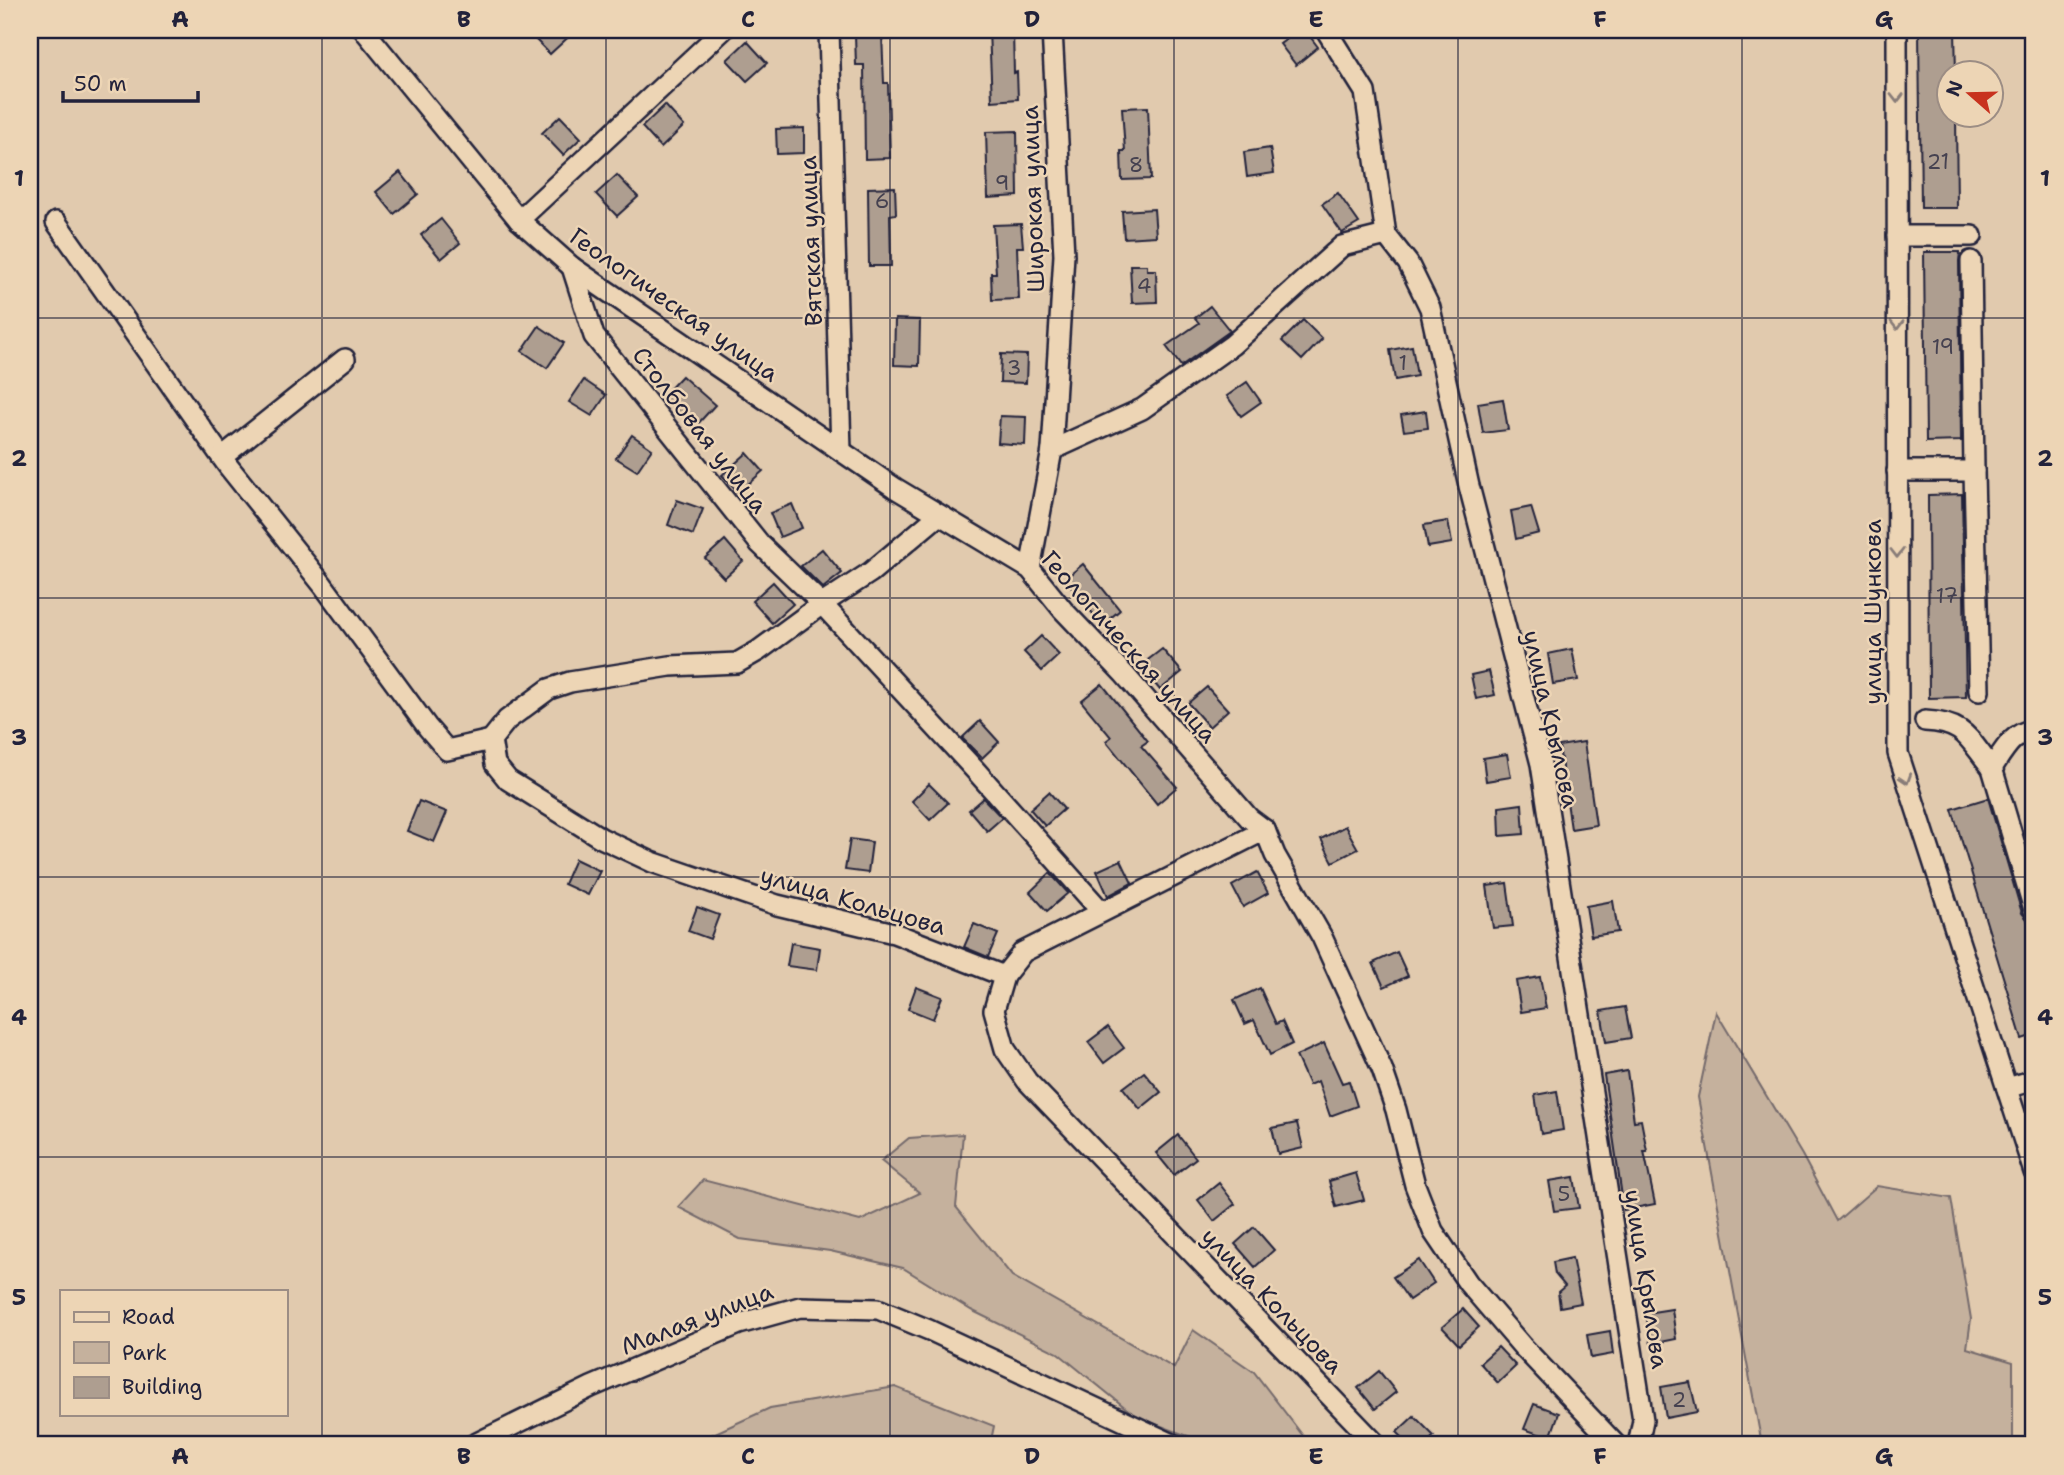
<svg xmlns="http://www.w3.org/2000/svg" width="2064" height="1475" font-family="'Shantell Sans',sans-serif">
	<rect width="100%" height="100%" fill="#e1caae"/>
	<filter id="ink" filterUnits="userSpaceOnUse"><feTurbulence type="fractalNoise" baseFrequency=".0143" numOctaves="2"/><feDisplacementMap in="SourceGraphic" scale="14" xChannelSelector="R" yChannelSelector="G"/><feConvolveMatrix kernelMatrix="1 2 1 2 8 2 1 2 1" color-interpolation-filters="sRGB"/></filter>
	<g filter="url(#ink)">
		<g fill="#c5b19d" stroke="#746a6c" stroke-width="2">
			<path d="M1716,1012l86,143 35,66 40,-35 74,12 20,121 -4,29 46,14v83h-251l-64,-348z"/>
			<path d="M963,1134l-7,73 56,69 162,92 19,-38 61,42 56,73h-98l-75,-28 -79,-64 -87,-43 -68,-42 -73,-17 -90,-12 -62,-32 25,-27 157,41 60,-28 -39,-32 28,-23z"/>
			<path d="M895,1387l99,39 -4,19h-301l81,-37z"/>
		</g>
		<g fill="#ae9e90" stroke="#22223b" stroke-width="2">
			<path d="M526,30h50l-26,24z"/>
			<path d="M989,30l24,2 1,41 3,-1 1,27 -26,2z"/>
			<path d="M1299,30h6l13,17 -22,18 -16,-21z"/>
			<path d="M1919,30h36l1,44h-7v42h7l1,92h-36z"/>
			<path d="M882,34l2,49h4l2,75 -25,1 -1,-94h-8l-1,-30z"/>
			<path d="M747,41l20,22 -20,18 -20,-21z"/>
			<path d="M665,105l19,21 -23,22 -19,-21z"/>
			<path d="M1148,107l3,72 -29,1 -1,-29h4l-3,-43z"/>
			<path d="M560,116l21,22 -18,17 -21,-22z"/>
			<path d="M804,128v25l-27,1 -1,-25z"/>
			<path d="M1017,131l1,65 -30,2 -2,-66z"/>
			<path d="M1270,148l4,25 -27,4 -3,-25z"/>
			<path d="M400,172l18,22 -24,20 -18,-22z"/>
			<path d="M617,175l21,22 -21,19 -21,-22z"/>
			<path d="M895,187l1,27 -6,1 1,51h-22l-1,-78z"/>
			<path d="M1338,193l21,30 -17,10 -20,-29z"/>
			<path d="M1154,209l2,27 -32,2 -2,-27z"/>
			<path d="M441,219l19,24 -19,16 -20,-24z"/>
			<path d="M1021,224l2,23h-6l2,52 -27,1 -1,-27h5l-3,-48z"/>
			<path d="M1924,252h36l-1,9 2,180 -35,1z"/>
			<path d="M1130,265h17v5h9l1,32 -25,1z"/>
			<path d="M1210,306l20,25 -49,35 -15,-20 33,-23 -4,-5z"/>
			<path d="M895,319l25,1 -1,46 -25,-1z"/>
			<path d="M1303,320l19,19 -20,21 -20,-19z"/>
			<path d="M539,326l25,17 -17,25 -25,-17z"/>
			<path d="M1412,346l5,30 -22,4 -5,-30z"/>
			<path d="M1001,354l26,1 -1,28 -26,-1z"/>
			<path d="M682,376l33,29 -20,22 -33,-30z"/>
			<path d="M584,380l22,15 -14,21 -23,-14z"/>
			<path d="M1247,382l14,20 -20,14 -14,-20z"/>
			<path d="M1503,399l5,31 -25,3 -5,-30z"/>
			<path d="M1426,411l2,17 -24,3 -3,-16z"/>
			<path d="M1000,416l26,1 -1,28 -27,-2z"/>
			<path d="M632,435l20,14 -15,22 -21,-13z"/>
			<path d="M747,453l16,18 -25,22 -16,-18z"/>
			<path d="M1962,494l4,203 -37,1 -1,-203z"/>
			<path d="M677,500l26,9 -10,26 -25,-10z"/>
			<path d="M792,504l10,24 -22,9 -10,-24z"/>
			<path d="M1531,507l8,26 -23,6 -5,-28z"/>
			<path d="M1448,521l4,22 -24,4 -4,-22z"/>
			<path d="M725,540l18,21 -19,17 -19,-20z"/>
			<path d="M822,549l20,24 -19,15 -22,-22z"/>
			<path d="M1083,564l37,46 -18,15 -37,-46z"/>
			<path d="M773,582l20,22 -21,19 -20,-22z"/>
			<path d="M1041,636l18,19 -17,16 -18,-19z"/>
			<path d="M1162,649l20,23 -22,18 -20,-24z"/>
			<path d="M1572,649l6,31 -25,4 -5,-30z"/>
			<path d="M1489,671l6,24 -19,4 -5,-24z"/>
			<path d="M1102,684l46,57 -7,5 36,41 -20,17 -51,-63 5,-4 -30,-36z"/>
			<path d="M1207,687l21,23 -19,17 -21,-24z"/>
			<path d="M980,721l19,21 -17,16 -20,-20z"/>
			<path d="M1584,742l12,83 -25,4 -12,-83z"/>
			<path d="M1507,754l4,23 -25,4 -3,-23z"/>
			<path d="M929,784l19,19 -18,17 -18,-19z"/>
			<path d="M1049,792l15,17 -19,17 -15,-17z"/>
			<path d="M983,798l19,20 -15,13 -18,-21z"/>
			<path d="M1988,798l34,115 5,6 7,24v92l-12,4 -70,-230z"/>
			<path d="M419,801l28,11 -13,30 -27,-11z"/>
			<path d="M1522,804l2,30 -24,2 -1,-29z"/>
			<path d="M1345,826l13,23 -25,13 -12,-23z"/>
			<path d="M850,839l22,3 -4,31 -23,-3z"/>
			<path d="M575,859l25,12 -12,24 -24,-11z"/>
			<path d="M1121,860l11,23 -24,13 -11,-25z"/>
			<path d="M1257,872l11,21 -25,14 -11,-21z"/>
			<path d="M1050,873l18,20 -21,18 -17,-19z"/>
			<path d="M1507,883l6,43 -20,2 -6,-42z"/>
			<path d="M1613,901l5,31 -27,4 -5,-30z"/>
			<path d="M697,907l22,8 -9,24 -22,-8z"/>
			<path d="M974,924l24,10 -10,23 -24,-10z"/>
			<path d="M791,943l29,5 -3,22 -30,-4z"/>
			<path d="M1397,952l11,24 -24,11 -11,-24z"/>
			<path d="M1540,977l6,31 -25,4 -5,-31z"/>
			<path d="M916,987l26,10 -9,22 -25,-10z"/>
			<path d="M1260,988l16,36 6,-3 10,23 -22,11 -16,-35 -9,4 -11,-24z"/>
			<path d="M1625,1007l6,31 -25,4 -5,-31z"/>
			<path d="M1108,1027l16,21 -20,15 -16,-21z"/>
			<path d="M1324,1043l18,40 7,-2 8,25 -27,10 -12,-35 -9,4 -13,-29z"/>
			<path d="M1627,1071l7,50 7,-1 6,31h-3l11,53 -31,6 -20,-135z"/>
			<path d="M1144,1072l17,20 -21,17 -17,-21z"/>
			<path d="M1557,1091l6,39 -22,4 -6,-39z"/>
			<path d="M1297,1123l6,25 -25,6 -6,-26z"/>
			<path d="M1178,1135l18,23 -22,17 -18,-22z"/>
			<path d="M1356,1173l8,27 -28,7 -7,-26z"/>
			<path d="M1574,1177l5,31 -25,3 -5,-30z"/>
			<path d="M1219,1183l16,21 -21,17 -16,-21z"/>
			<path d="M1254,1227l20,23 -19,17 -20,-23z"/>
			<path d="M1572,1258l9,45 -21,4 -2,-15 7,-6 -10,-12 -2,-12z"/>
			<path d="M1419,1260l15,23 -25,17 -16,-23z"/>
			<path d="M1463,1309l16,18 -20,18 -17,-18z"/>
			<path d="M1672,1309l4,30 -25,5 -5,-31z"/>
			<path d="M1610,1331l3,23 -22,4 -4,-23z"/>
			<path d="M1498,1347l18,19 -18,17 -18,-20z"/>
			<path d="M1379,1371l17,21 -21,17 -17,-21z"/>
			<path d="M1690,1382l7,30 -31,6 -5,-31z"/>
			<path d="M1534,1404l25,9 -9,25 -26,-9z"/>
			<path d="M1414,1416l20,20 -9,9h-15l-13,-13z"/>
		</g>
		<g fill="none" stroke-linecap="round" stroke-linejoin="round">
			<defs>
				<g id="minor">
					<path d="M364,30l155,190 53,47 323,221 135,81 33,41 61,64 125,144 16,12 10,25 47,82 60,132 14,41 19,75 18,46 35,52 55,64 93,98"/>
					<path d="M829,30l12,421"/>
					<path d="M1326,30l39,62 21,143 22,28 22,45 39,178 72,278 102,656 -5,25"/>
					<path d="M1897,30l1,723 136,419"/>
					<path d="M519,220l204,-190"/>
					<path d="M56,222l172,244 95,119 105,143 19,22 44,-10"/>
					<path d="M1897,236h75"/>
					<path d="M572,267l22,69 166,208 62,60 154,167 125,140"/>
					<path d="M1052,450l12,-195 -12,-225"/>
					<path d="M222,457l123,-98"/>
					<path d="M1897,471h77l-3,-210"/>
					<path d="M1974,471l5,220"/>
					<path d="M939,515l-68,57 -49,32 -64,47 -21,12 -67,3 -100,16 -21,7 -42,31 -16,20 4,24 13,16 93,58 51,24 125,43 117,28 110,43 -10,34 11,39 22,32 350,364"/>
					<path d="M1030,569l22,-119 90,-41 90,-64 110,-99 44,-11"/>
					<path d="M1925,721c41,2 43,18 67,47 12,-18 20,-35 42,-39"/>
					<path d="M1992,768l42,141"/>
					<path d="M1004,976l19,-24 242,-122"/>
					<path d="M2007,1088l27,-8"/>
					<path d="M473,1445l118,-58 148,-63 61,-17 78,2 51,21 246,115"/>
				</g>
			</defs>
			<use href="#minor" stroke="#22223b" stroke-width="24"/>
			<use href="#minor" stroke="#edd5b5" stroke-width="19"/>
		</g>
		<defs><path id="oneway-chevron" d="M-2-3.5L2.5 0L-2 3.5" fill="none" stroke-width="1.6" stroke-linecap="round" stroke-linejoin="round" transform="scale(1.75)"/></defs>
		<g stroke="#887c78">
			<use href="#oneway-chevron" transform="translate(1897 98) rotate(90)"/>
			<use href="#oneway-chevron" transform="translate(1897 325) rotate(90)"/>
			<use href="#oneway-chevron" transform="translate(1897 553) rotate(90)"/>
			<use href="#oneway-chevron" transform="translate(1906 779) rotate(72)"/>
		</g>
	</g>
	<path fill="none" stroke="#22223b" stroke-width="2" stroke-opacity="0.55" d="M322,30v1415M606,30v1415M890,30v1415M1174,30v1415M1458,30v1415M1742,30v1415M30,318h2004M30,598h2004M30,877h2004M30,1157h2004"/>
	<g text-anchor="middle" dominant-baseline="central" stroke-width="5" stroke-linejoin="round" paint-order="stroke">
		<g font-size="21" fill="#454150">
			<text x="1938" y="162">21</text>
			<text x="1136" y="165">8</text>
			<text x="1002" y="183">9</text>
			<text x="882" y="201">6</text>
			<text x="1144" y="286">4</text>
			<text x="1943" y="347">19</text>
			<text x="1403" y="363">1</text>
			<text x="1014" y="368">3</text>
			<text x="1947" y="596">17</text>
			<text x="1564" y="1194">5</text>
			<text x="1679" y="1400">2</text>
		</g>
		<g font-size="24" fill="#22223b" stroke="#edd5b5">
			<text transform="translate(1033 199) rotate(-92)">Широкая улица</text>
			<text transform="translate(811 241) rotate(-92)">Вятская улица</text>
			<text transform="translate(674 305) rotate(35)">Геологическая улица</text>
			<text transform="translate(700 430) rotate(52)">Столбовая улица</text>
			<text transform="translate(1873 612) rotate(-90)">улица Шункова</text>
			<text transform="translate(1129 647) rotate(48)">Геологическая улица</text>
			<text transform="translate(1551 719) rotate(77)">улица Крылова</text>
			<text transform="translate(853 901) rotate(16)">улица Кольцова</text>
			<text transform="translate(1646 1279) rotate(81)">улица Крылова</text>
			<text transform="translate(1272 1301) rotate(46)">улица Кольцова</text>
			<text transform="translate(697 1319) rotate(-21)">Малая улица</text>
		</g>
	</g>
	<rect width="2064" height="1475" fill="none" stroke="#edd5b5" stroke-width="77"/>
	<rect x="60" y="1290" width="228" height="126" fill="#edd5b5" stroke="#9c8d84" stroke-width="2"/>
	<rect x="74" y="1312" width="35" height="10" fill="#edd5b5" stroke="#9c8d84" stroke-width="2"/>
	<text x="122" y="1324" font-size="21" fill="#22223b">Road</text>
	<rect x="74" y="1342" width="35" height="21" fill="#c5b19d" stroke="#9c8d84" stroke-width="2"/>
	<text x="122" y="1360" font-size="21" fill="#22223b">Park</text>
	<rect x="74" y="1377" width="35" height="21" fill="#ae9e90" stroke="#9c8d84" stroke-width="2"/>
	<text x="122" y="1394" font-size="21" fill="#22223b">Building</text>
	<g transform="translate(1970 94) rotate(290)"><circle r="33" fill="#edd5b5" stroke="#9c8d84" stroke-width="2"/>
	<path d="M0-5L12 26L0 18L-12 26Z" fill="#c8321e"/>
	<text y="-10" font-size="19" font-weight="bold" text-anchor="middle" fill="#22223b">N</text>
	</g>
	<path d="M63 91v10h135v-10" fill="none" stroke="#22223b" stroke-width="3.5"/>
	<text x="74" y="91" font-size="21" fill="#22223b" stroke="#edd5b5" stroke-width="5" paint-order="stroke">50 m</text>
	<rect x="38" y="38" width="1987" height="1398" fill="none" stroke="#22223b" stroke-width="2.5"/>
	<g font-size="23" text-anchor="middle" font-weight="bold" fill="#22223b">
		<text x="180" y="27">A</text>
		<text x="464" y="27">B</text>
		<text x="748" y="27">C</text>
		<text x="1032" y="27">D</text>
		<text x="1316" y="27">E</text>
		<text x="1600" y="27">F</text>
		<text x="1884" y="27">G</text>
		<text x="19" y="186">1</text>
		<text x="2045" y="186">1</text>
		<text x="19" y="466">2</text>
		<text x="2045" y="466">2</text>
		<text x="19" y="745">3</text>
		<text x="2045" y="745">3</text>
		<text x="19" y="1025">4</text>
		<text x="2045" y="1025">4</text>
		<text x="19" y="1305">5</text>
		<text x="2045" y="1305">5</text>
		<text x="180" y="1464">A</text>
		<text x="464" y="1464">B</text>
		<text x="748" y="1464">C</text>
		<text x="1032" y="1464">D</text>
		<text x="1316" y="1464">E</text>
		<text x="1600" y="1464">F</text>
		<text x="1884" y="1464">G</text>
	</g>
</svg>
